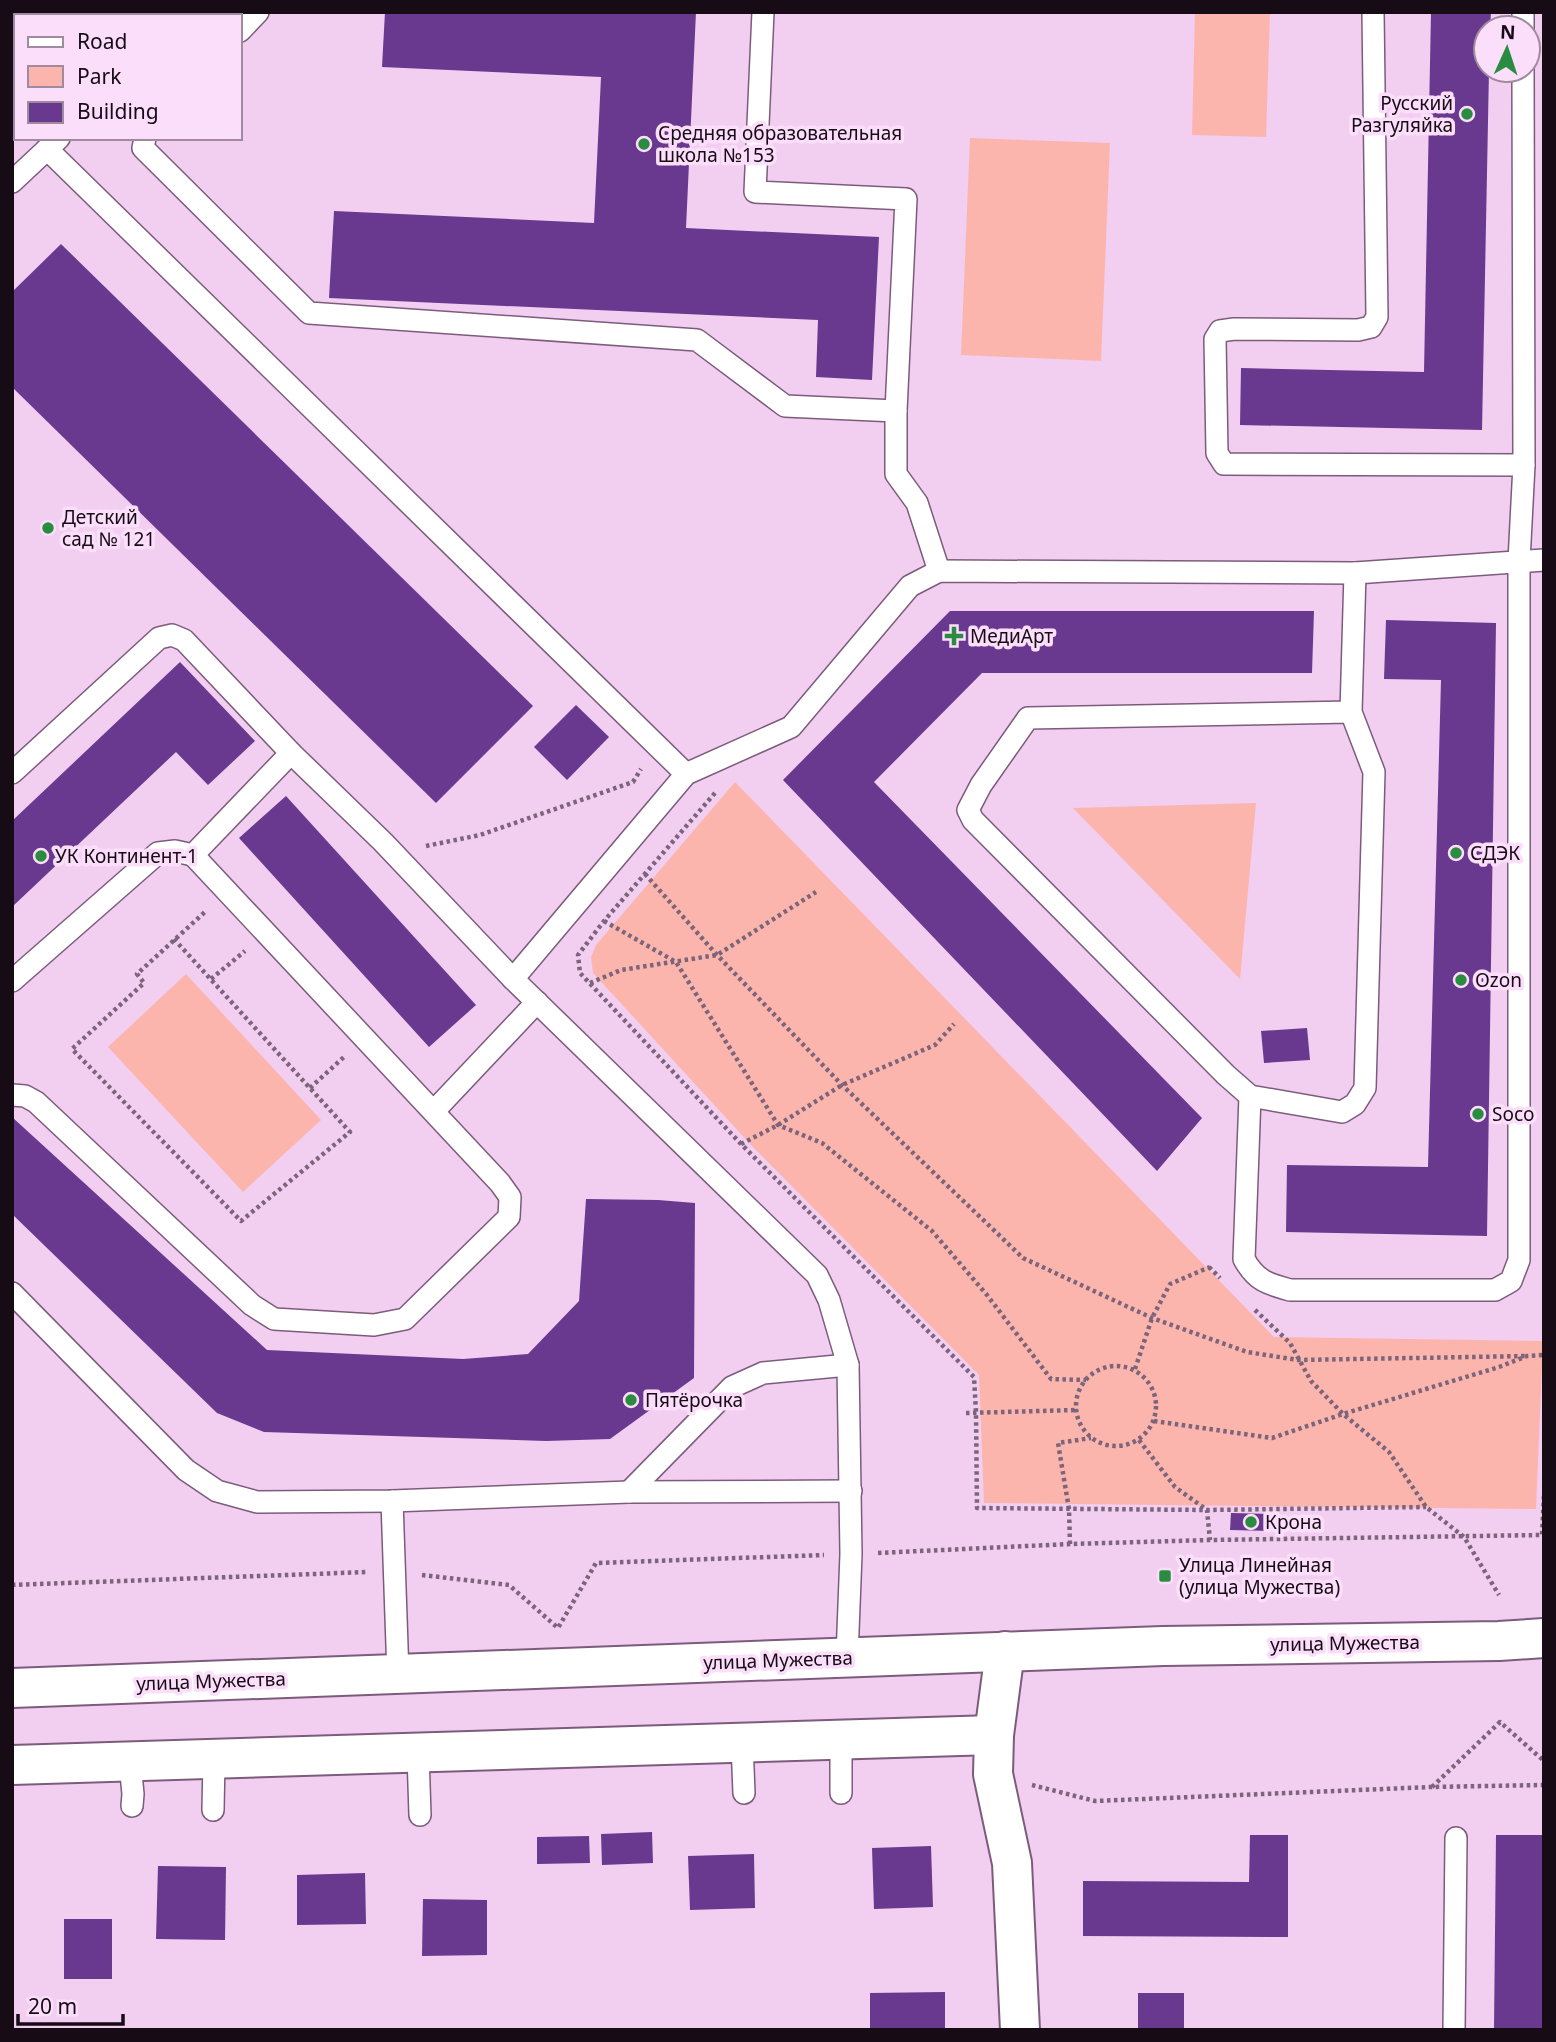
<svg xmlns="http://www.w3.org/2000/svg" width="1556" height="2042" font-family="'Noto Sans',sans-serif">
	<rect width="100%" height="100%" fill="#f2cef1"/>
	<g fill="#fcb5ac">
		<path d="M1195,12h75l-4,125 -74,-2z"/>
		<path d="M970,138l140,5 -9,218 -140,-6z"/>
		<path d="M735,782l539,555 269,4 -7,168 -552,-6 -5,-128 -227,-229 -159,-173 -2,-16 5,-12z"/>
		<path d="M1256,803l-16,176 -167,-171z"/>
		<path d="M186,974l135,146 -78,72 -135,-145z"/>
	</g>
	<g fill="#69388f">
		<path d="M59,12h75l-3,4h-68z"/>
		<path d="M385,12h311l-10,216 193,9 -7,143 -56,-3 2,-57 -489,-22 5,-87 260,12 7,-146 -219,-10z"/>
		<path d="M1431,12h60l-1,16h-4v42h3l-7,360 -242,-5 1,-57 183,4z"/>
		<path d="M61,244l472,462 -97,97 -424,-416v-95z"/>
		<path d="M950,611h364l-2,62h-330l-108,109 328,336 -45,53 -374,-391z"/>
		<path d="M1386,620l110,3 -9,613 -201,-4 1,-67 141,2 13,-487 -57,-1z"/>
		<path d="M180,662l75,79 -47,44 -32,-33 -164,155v-86z"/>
		<path d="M576,705l33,32 -42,43 -33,-33z"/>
		<path d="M286,796l190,209 -47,42 -190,-209z"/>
		<path d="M1307,1028l3,32 -46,3 -3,-32z"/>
		<path d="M12,1117l255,233 196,9 65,-5 51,-53 7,-102 72,1 37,3 -1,175 -84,61 -64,2 -282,-9 -47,-19 -205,-199z"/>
		<path d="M1231,1513l42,1 -1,17 -42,-1z"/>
		<path d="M652,1832l1,31 -51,2 -1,-31z"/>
		<path d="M1250,1835h38v102l-205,-1v-55l166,1z"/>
		<path d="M1496,1835h48v195h-50z"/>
		<path d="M589,1836l1,27 -53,1v-27z"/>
		<path d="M931,1846l2,61 -59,2 -2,-61z"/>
		<path d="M754,1854l1,54 -65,2 -2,-54z"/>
		<path d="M158,1866l68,1 -1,73 -69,-1z"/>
		<path d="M365,1873l1,51 -69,1v-50z"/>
		<path d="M423,1899l64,1v55l-65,1z"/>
		<rect x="64" y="1919" width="48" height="60"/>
		<path d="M945,1992v38h-75v-37z"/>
		<rect x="1138" y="1993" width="46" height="37"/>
	</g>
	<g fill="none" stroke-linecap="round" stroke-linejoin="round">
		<defs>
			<g id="lane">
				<path d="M1373,12l4,305 -6,10 -13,3 -124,-1 -14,2 -5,8 2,114 7,11 300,1"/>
				<path d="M1523,12v16"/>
				<path d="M12,15l4,4"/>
				<path d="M179,16l3,-4"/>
				<path d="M240,31l18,-19"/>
				<path d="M145,138l-2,10 166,165 388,27 88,66 111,5 10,-212 -151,-7 8,-180"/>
				<path d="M47,149l639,625"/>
				<path d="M12,182l47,-44"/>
				<path d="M896,411v63l21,29 22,68"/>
				<path d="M1351,712l-323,6 -47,67 -13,25 5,10 253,255 24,21 92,16 13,-8 10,-16 9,-316 -23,-60 4,-139 189,-13"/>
				<path d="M12,773l147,-135 13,-3 12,5 107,113 92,89 130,137 304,296 12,25 19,65 3,189 -4,103"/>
				<path d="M513,979l173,-205 105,-47 119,-141 29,-15 416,2"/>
				<path d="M12,981l146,-128 17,-2 18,4 98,-102"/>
				<path d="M12,1095l13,1 11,6 216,203 22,14 100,6 31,-6 104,-102 1,-20 -10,-14 -307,-328"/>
				<path d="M1250,1096l-6,163c12,22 24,25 46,31h205l16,-9 8,-21v-699l5,-96 -1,-395"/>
				<path d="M434,1111l103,-109"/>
				<path d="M12,1293l174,177 31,21 40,11 135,-1 237,-9 222,-1"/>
				<path d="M629,1492l103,-105 31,-14 85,-8"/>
				<path d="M392,1501l6,174"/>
				<path d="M841,1740v53"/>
				<path d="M742,1743l2,50"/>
				<path d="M418,1754l2,61"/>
				<path d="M130,1763l3,31 -1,12"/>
				<path d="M213,1810l1,-50"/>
				<path d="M1454,2030l2,-192"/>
			</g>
			<g id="street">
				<path d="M1005,1651l-11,84 -1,39 19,89 8,167"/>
				<path d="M12,1765l982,-30"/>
			</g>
			<path id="secondary" d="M12,1688l1151,-42 336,-5 45,-3"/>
		</defs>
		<use href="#lane" stroke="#7c5c7b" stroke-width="24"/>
		<use href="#street" stroke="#7c5c7b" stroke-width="42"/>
		<use href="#secondary" stroke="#7c5c7b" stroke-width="42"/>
		<g stroke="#7c657b" stroke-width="4.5" stroke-dasharray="3.5 3.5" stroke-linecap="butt">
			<path d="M715,793l-111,128 -26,34 2,18 161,171 233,233 2,35 1,96 230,2 219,-3"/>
			<path d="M426,846l54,-11 153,-53 8,-13"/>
			<path d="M645,874l72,81 125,130 181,173 129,60 95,34 51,8 229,-4"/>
			<path d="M604,921l72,41 102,163 44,18 110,88 55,64 64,84 35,1"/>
			<path d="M174,939l176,193 -109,89 -169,-172 72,-66 -7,-9 69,-63"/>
			<path d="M211,979l34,-28"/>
			<path d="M590,983l31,-13 96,-15 99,-63"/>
			<path d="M310,1088l35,-32"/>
			<path d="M741,1144l37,-19 64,-40 93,-40 19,-21"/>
			<path d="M1209,1267l11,11"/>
			<path d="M1255,1310l35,33 21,38 32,33 46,38 37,55 38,30 35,58"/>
			<circle cx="1116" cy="1406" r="40"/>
			<path d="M1135,1369l17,-51 18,-34 40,-17"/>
			<path d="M966,1413l110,-3"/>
			<path d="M1154,1421l118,17 71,-24 156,-47 28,-11 17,-1"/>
			<path d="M1139,1440l36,47 32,23 3,30"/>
			<path d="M1070,1544l-1,-35 -11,-66 33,-5"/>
			<path d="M878,1553l192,-9 140,-4 332,-5 2,-40"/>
			<path d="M422,1575l87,10 49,43 38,-65 228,-8"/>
			<path d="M12,1585l356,-13"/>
			<path d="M1032,1785l63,16 336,-14 113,-2"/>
			<path d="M1432,1787l68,-65 44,39"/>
		</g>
		<use href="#lane" stroke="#fff" stroke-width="21"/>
		<use href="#street" stroke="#fff" stroke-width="38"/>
		<use href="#secondary" stroke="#fff" stroke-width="38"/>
	</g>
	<g fill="#2a8c40" stroke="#fbdefa" stroke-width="2.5">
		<circle cx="1467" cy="114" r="7"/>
		<circle cx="644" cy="144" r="7"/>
		<circle cx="48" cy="528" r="7"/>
		<path d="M950.5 625.5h7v7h7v7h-7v7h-7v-7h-7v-7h7z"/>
		<circle cx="1456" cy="853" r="7"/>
		<circle cx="41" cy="856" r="7"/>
		<circle cx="1461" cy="980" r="7"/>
		<circle cx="1478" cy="1114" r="7"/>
		<circle cx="631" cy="1400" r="7"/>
		<circle cx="1251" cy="1522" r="7"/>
		<rect x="1158" y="1569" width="14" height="14" rx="3.5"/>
	</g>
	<g text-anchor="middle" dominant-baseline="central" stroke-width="7" stroke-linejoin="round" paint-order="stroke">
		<g font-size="19" fill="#170b16" stroke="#fbdefa" text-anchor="start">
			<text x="1453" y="103" text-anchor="end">Русский<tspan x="1453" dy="22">Разгуляйка</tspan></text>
			<text x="658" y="133">Средняя образовательная<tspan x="658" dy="22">школа №153</tspan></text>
			<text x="62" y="517">Детский<tspan x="62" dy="22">сад № 121</tspan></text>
			<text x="970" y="636">МедиАрт</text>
			<text x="1470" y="853">СДЭК</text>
			<text x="55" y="856">УК Континент-1</text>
			<text x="1475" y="980">Ozon</text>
			<text x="1492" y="1114">Soco</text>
			<text x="645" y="1400">Пятёрочка</text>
			<text x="1265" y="1522">Крона</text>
			<text x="1179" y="1565">Улица Линейная<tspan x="1179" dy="22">(улица Мужества)</tspan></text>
		</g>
		<g font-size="19" fill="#170b16" stroke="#fbdefa">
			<text transform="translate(1345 1643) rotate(-1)">улица Мужества</text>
			<text transform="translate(778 1660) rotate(-2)">улица Мужества</text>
			<text transform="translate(211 1681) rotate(-2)">улица Мужества</text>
		</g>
	</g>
	<rect width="1556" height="2042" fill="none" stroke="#170b16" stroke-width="28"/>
	<rect x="14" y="14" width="228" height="126" fill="#fbdefa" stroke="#a08a9f" stroke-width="2"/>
	<rect x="28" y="37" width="35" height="10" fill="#ffffff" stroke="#a08a9f" stroke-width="2"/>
	<text x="77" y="49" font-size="21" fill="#170b16">Road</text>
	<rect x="28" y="66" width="35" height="21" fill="#fcb5ac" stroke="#a08a9f" stroke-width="2"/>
	<text x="77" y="84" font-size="21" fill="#170b16">Park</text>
	<rect x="28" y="102" width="35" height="21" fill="#69388f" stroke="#a08a9f" stroke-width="2"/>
	<text x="77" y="119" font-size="21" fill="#170b16">Building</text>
	<g transform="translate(1507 49) rotate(3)"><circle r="33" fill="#fbdefa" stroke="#a08a9f" stroke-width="2"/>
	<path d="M0-5L12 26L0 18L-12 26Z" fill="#2a8c40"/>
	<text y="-10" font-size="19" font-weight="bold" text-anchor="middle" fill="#170b16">N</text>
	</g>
	<path d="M18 2014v10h105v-10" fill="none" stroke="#170b16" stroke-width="3.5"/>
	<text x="28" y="2014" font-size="21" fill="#170b16" stroke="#fbdefa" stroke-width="5" paint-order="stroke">20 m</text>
</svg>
